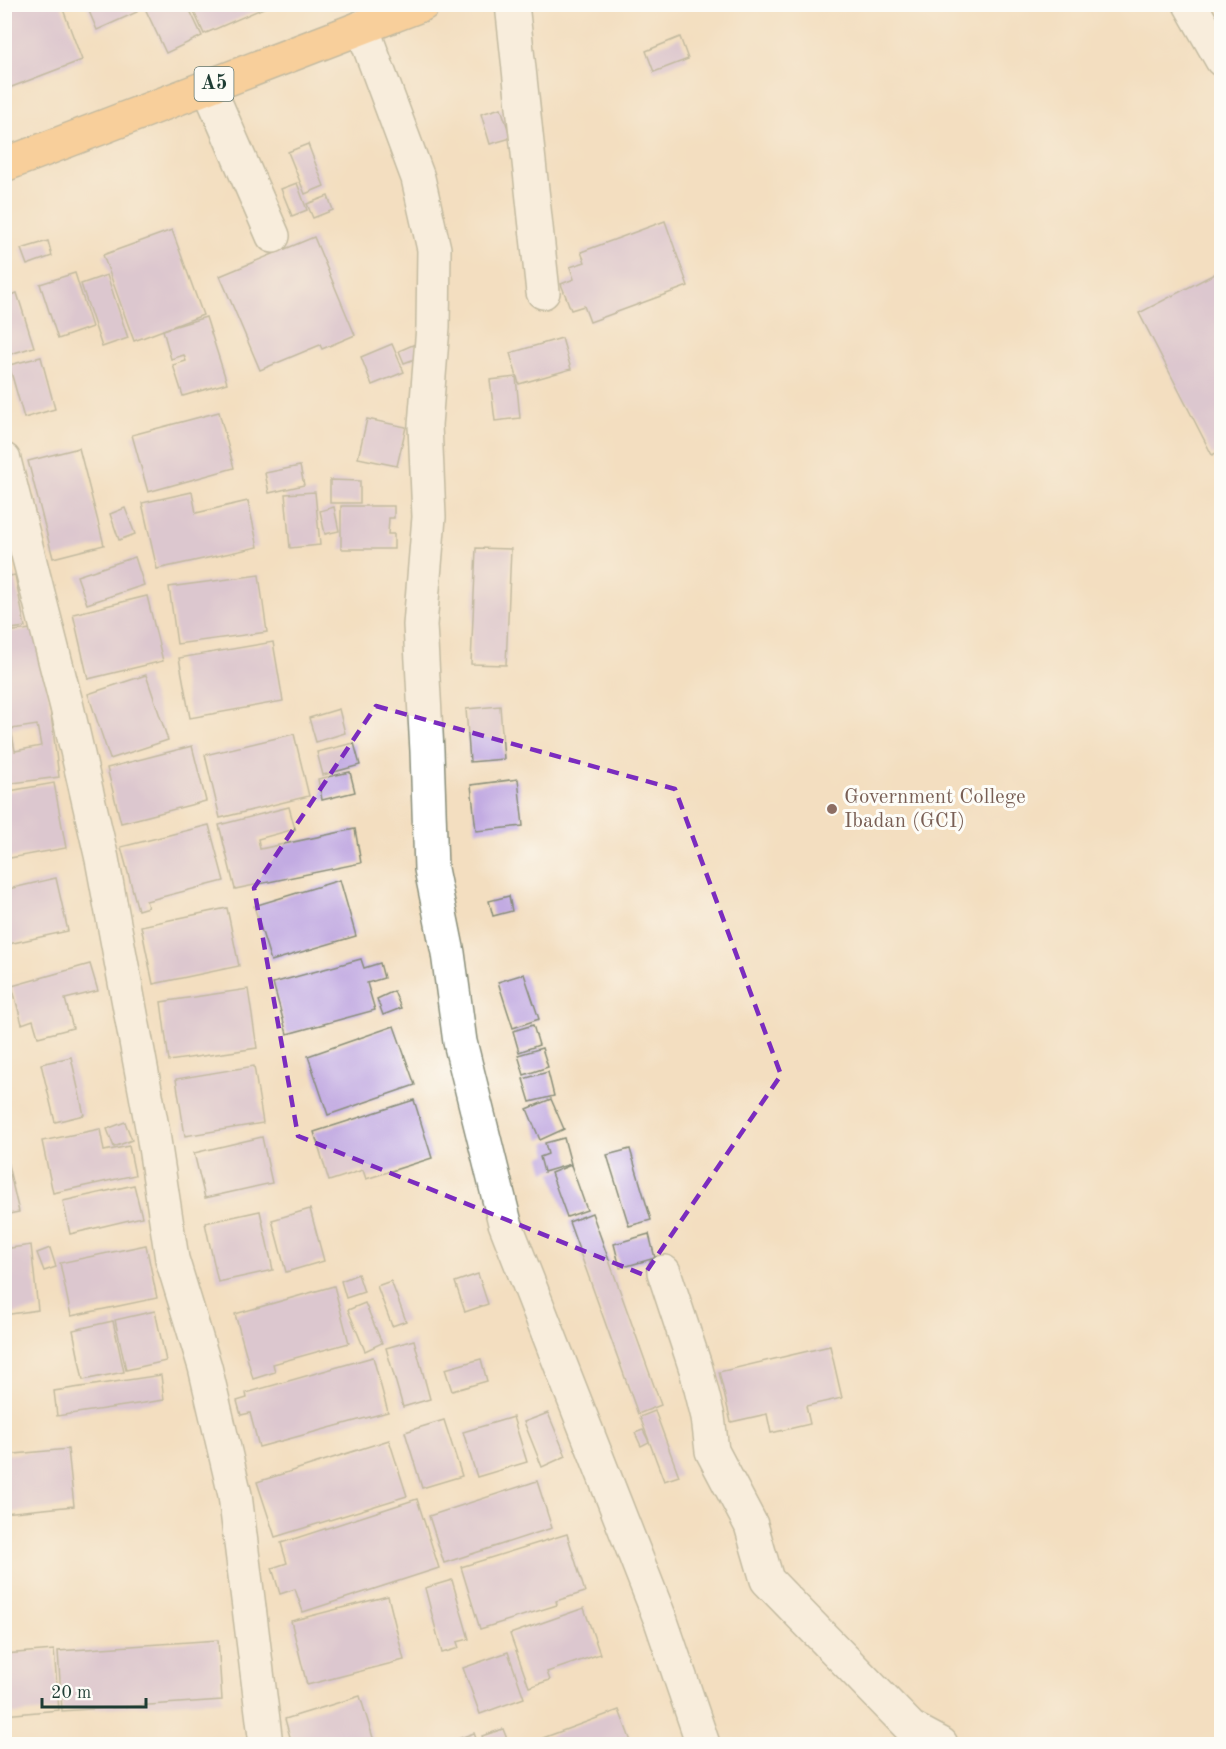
<svg xmlns="http://www.w3.org/2000/svg" width="1226" height="1749" font-family="'Old Standard TT',serif">
	<rect width="100%" height="100%" fill="#fdfcf7"/>
	<filter id="ink" filterUnits="userSpaceOnUse"><feTurbulence type="fractalNoise" baseFrequency=".0167" numOctaves="2"/><feDisplacementMap in="SourceGraphic" scale="12" xChannelSelector="R" yChannelSelector="G"/><feConvolveMatrix kernelMatrix="1 2 1 2 8 2 1 2 1" color-interpolation-filters="sRGB"/></filter>
	<filter id="wash" filterUnits="userSpaceOnUse"><feTurbulence type="fractalNoise" baseFrequency=".008" numOctaves="4" result="noise"/><feDisplacementMap in="SourceGraphic" scale="24" xChannelSelector="R" yChannelSelector="G"/><feGaussianBlur stdDeviation="1.35" result="paint"/><feColorMatrix in="noise" values="0 0 0 0 0 0 0 0 0 0 0 0 0 0 0 0 0 1.4 0 .05"/><feComposite in="paint" operator="in"/></filter>
	<g filter="url(#wash)">
		<rect width="100%" height="100%" fill="#f3dec0"/>
		<g id="blocks">
			<g fill="#c2abe2" fill-rule="evenodd">
				<path d="M4,4h57l21,56 -73,28 -5,-11z"/>
				<path d="M86,4h47l4,8 -40,18z"/>
				<path d="M143,4h44l15,32 -36,17z"/>
				<path d="M191,5h74l1,2 -62,27z"/>
				<path d="M680,37l8,22 -34,13 -8,-21z"/>
				<path d="M501,108l10,30 -21,6 -9,-30z"/>
				<path d="M308,144l16,42 -19,8 -17,-42z"/>
				<path d="M297,183l10,27 -15,6 -11,-27z"/>
				<path d="M328,196l5,14 -20,8 -6,-14z"/>
				<path d="M665,221l23,65 -98,36 -6,-16 -13,4 -10,-26 13,-5 -4,-12 15,-5 -4,-10z"/>
				<path d="M172,230l31,85 -69,26 -31,-86z"/>
				<path d="M314,237l41,98 -33,14 -2,-4 -60,25 -40,-94z"/>
				<path d="M48,241l4,15 -25,9 -6,-16z"/>
				<path d="M1222,270v55l-6,3 6,11v111l-10,5 -73,-142z"/>
				<path d="M75,273l17,54 -34,12 -18,-55z"/>
				<path d="M107,275l21,63 -26,9 -21,-63z"/>
				<path d="M17,293l17,54 -27,8 -3,-7v-51z"/>
				<path d="M206,317l21,66 -44,13 -10,-31 13,-4 -2,-6 -13,4 -8,-29z"/>
				<path d="M562,338l9,31 -52,15 -9,-31z"/>
				<path d="M392,344l12,28 -32,13 -11,-28z"/>
				<path d="M415,344l5,13 -16,6 -5,-12z"/>
				<path d="M41,357l14,52 -31,9 -15,-53z"/>
				<path d="M516,377l4,41 -25,3 -5,-41z"/>
				<path d="M219,412l15,56 -86,24 -16,-57z"/>
				<path d="M367,419l39,8 -9,39 -39,-8z"/>
				<path d="M79,448l25,97 -51,13 -25,-97z"/>
				<path d="M300,466l4,19 -35,8 -4,-20z"/>
				<path d="M330,480l30,1v22h-30z"/>
				<path d="M192,492l4,21 52,-12 10,46 -101,22 -15,-66z"/>
				<path d="M315,492l5,53 -30,3 -5,-54z"/>
				<path d="M341,506h53v12h-5l-1,16h6v15h-53z"/>
				<path d="M334,507l5,24 -14,3 -5,-23z"/>
				<path d="M125,508l10,26 -16,6 -9,-26z"/>
				<path d="M476,548l35,1 -5,116 -35,-1z"/>
				<path d="M135,557l9,28 -57,19 -10,-28z"/>
				<path d="M15,575l10,52 -21,3v-53z"/>
				<path d="M259,575l8,57 -90,12 -8,-57z"/>
				<path d="M147,596l16,65 -75,18 -15,-65z"/>
				<path d="M40,628l19,149 -54,7v-152zM37,725l4,21 -26,5 -4,-22z"/>
				<path d="M273,642l10,59 -93,17 -11,-60z"/>
				<path d="M146,675l22,65 -58,19 -22,-65z"/>
				<path d="M500,706l4,53 -34,3 -4,-53z"/>
				<path d="M339,709l6,24 -29,9 -7,-24z"/>
				<path d="M294,734l15,62 -89,22 -15,-63z"/>
				<path d="M354,743l6,22 -37,10 -6,-23z"/>
				<path d="M192,746l14,55 -85,22 -14,-55z"/>
				<path d="M350,772l5,20 -33,8 -4,-21z"/>
				<path d="M518,779l5,47 -47,5 -5,-46z"/>
				<path d="M54,783l12,65 -62,11v-67z"/>
				<path d="M289,807l6,22 -37,10 2,10 95,-20 6,34 -126,26 -16,-64z"/>
				<path d="M209,825l15,56 -78,20 2,6 -10,3 -17,-63z"/>
				<path d="M56,878l12,53 -64,14v-55z"/>
				<path d="M340,880l16,56 -85,25 -17,-55z"/>
				<path d="M509,896l3,15 -19,5 -4,-15z"/>
				<path d="M227,908l12,58 -86,18 -12,-58z"/>
				<path d="M361,959l3,9 16,-5 4,15 -17,5 8,27 -88,24 -14,-51z"/>
				<path d="M90,964l8,27 -33,8 8,29 -35,9 -5,-17 -11,4 -10,-38z"/>
				<path d="M524,974l15,45 -26,9 -15,-46z"/>
				<path d="M248,989l9,59 -88,13 -8,-59z"/>
				<path d="M394,991l7,17 -18,7 -6,-16z"/>
				<path d="M533,1025l6,20 -20,7 -6,-21z"/>
				<path d="M394,1026l21,59 -87,30 -20,-59z"/>
				<path d="M542,1048l6,19 -24,8 -6,-20z"/>
				<path d="M71,1057l13,58 -29,7 -14,-58z"/>
				<path d="M254,1066l9,57 -78,13 -9,-57z"/>
				<path d="M548,1072l6,24 -24,6 -7,-23z"/>
				<path d="M551,1099l13,30 -24,11 -13,-31z"/>
				<path d="M414,1100l18,58 -66,21 -3,-9 -34,11 -15,-49z"/>
				<path d="M125,1122l7,18 -18,7 -7,-18z"/>
				<path d="M100,1129l4,22 25,-5 6,29 -82,18 -11,-52z"/>
				<path d="M262,1137l10,46 -67,15 -11,-45z"/>
				<path d="M564,1138l7,26 -27,8 -4,-15 8,-3 -3,-11z"/>
				<path d="M4,1148l15,64 -15,3z"/>
				<path d="M630,1149l21,71 -22,6 -22,-71z"/>
				<path d="M571,1165l16,45 -20,7 -16,-44z"/>
				<path d="M134,1185l8,32 -72,17 -7,-33z"/>
				<path d="M310,1209l14,52 -38,11 -14,-52z"/>
				<path d="M260,1211l13,59 -55,12 -13,-59z"/>
				<path d="M592,1213l69,192 -23,9 -69,-192z"/>
				<path d="M649,1234l6,24 -35,10 -6,-24z"/>
				<path d="M31,1245l7,65 -34,5v-66z"/>
				<path d="M146,1245l11,53 -86,18 -11,-53z"/>
				<path d="M50,1248l6,19 -12,4 -7,-18z"/>
				<path d="M358,1274l6,18 -18,6 -5,-17z"/>
				<path d="M478,1274l10,30 -23,8 -10,-30z"/>
				<path d="M391,1281l15,40 -14,5 -15,-40z"/>
				<path d="M334,1286l15,57 -76,21 2,8 -22,7 -18,-65z"/>
				<path d="M365,1303l17,40 -17,8 -17,-41z"/>
				<path d="M155,1311l11,50 -40,9 -11,-50z"/>
				<path d="M113,1321l11,51 -41,8 -10,-50z"/>
				<path d="M414,1340l16,59 -27,8 -17,-59z"/>
				<path d="M830,1346l12,52 -36,8 4,18 -39,9 -4,-19 -36,8 -12,-50z"/>
				<path d="M373,1357l15,55 -129,35 -9,-34 -9,2 -4,-14 10,-3 -1,-5z"/>
				<path d="M481,1359l6,22 -35,10 -7,-22z"/>
				<path d="M161,1375l3,25 -107,16 -3,-25z"/>
				<path d="M655,1411l24,65 -15,5 -24,-64z"/>
				<path d="M548,1413l18,43 -24,11 -18,-45z"/>
				<path d="M513,1417l14,45 -50,15 -14,-45z"/>
				<path d="M444,1420l18,56 -40,12 -17,-56z"/>
				<path d="M643,1430l6,12 -8,4 -6,-13z"/>
				<path d="M389,1440l18,56 -132,41 -18,-55z"/>
				<path d="M68,1449l6,57 -70,7v-58z"/>
				<path d="M537,1481l15,47 -108,35 -15,-47z"/>
				<path d="M417,1499l22,69 -136,44 -8,-23 -15,5 -8,-26 15,-5 -6,-20z"/>
				<path d="M567,1534l18,58 -29,9 1,4 -77,24 -19,-62z"/>
				<path d="M452,1580l17,59 -12,3 2,6 -17,5 -17,-65z"/>
				<path d="M388,1596l16,64 -97,25 -16,-64z"/>
				<path d="M584,1608l16,46 -53,18 3,8 -21,7 -19,-53z"/>
				<path d="M218,1640l4,60 -160,11 -4,-60z"/>
				<path d="M54,1650l5,60 -55,5v-61z"/>
				<path d="M508,1652l16,46 -44,16 -17,-46z"/>
				<path d="M360,1696l15,48h-83l-7,-25z"/>
				<path d="M619,1710l13,34h-86l-3,-6z"/>
				<path d="M503,1729l6,15h-24l-3,-8z"/>
				<path d="M474,1733l4,11h-34z"/>
			</g>
		</g>
	</g>
	<g filter="url(#ink)">
		<use href="#blocks" fill-opacity="0" stroke="#898e7a" stroke-width="1.5"/>
		<g fill="none" stroke-linecap="round" stroke-linejoin="round">
			<defs>
				<g id="minor">
					<path d="M512,4l31,288"/>
					<path d="M1190,4l32,56"/>
					<path d="M362,27l56,151 16,71 -1,78 -8,98 4,92 -9,108 7,126 4,118 17,84 12,89 45,181 156,398 42,123"/>
					<path d="M208,86l65,150"/>
					<path d="M4,460l63,247 35,152 50,268 20,132 33,108 30,128 31,249"/>
					<path d="M664,1272l32,97 12,48 4,34 39,74 16,55 144,148 30,16"/>
				</g>
				<path id="highway" d="M4,165l419,-161"/>
			</defs>
			<use href="#minor" stroke="#898e7a" stroke-width="36"/>
			<use href="#highway" stroke="#898e7a" stroke-width="36"/>
			<use href="#minor" stroke="#fff" stroke-width="33"/>
			<use href="#highway" stroke="#febc70" stroke-width="33"/>
		</g>
	</g>
	<path d="M0 0H1226V1749H0ZM376,706l299,83 106,286 -137,200 -346,-139 -44,-248z" fill="#f3dec0" fill-opacity=".55" fill-rule="evenodd"/>
	<path fill="none" stroke="#7b2cbf" stroke-width="4.5" stroke-dasharray="12 8" stroke-linejoin="round" d="M376,706l299,83 106,286 -137,200 -346,-139 -44,-248z"/>
	<circle fill="#8d6e63" stroke="#fdfcf7" stroke-width="2" cx="832" cy="809" r="6"/>
	<g text-anchor="middle" dominant-baseline="central" stroke-width="6" stroke-linejoin="round" paint-order="stroke">
		<rect fill="#fdfcf7" stroke="#62766e" stroke-width="1.5" x="194.5" y="67" width="39" height="34" rx="4.5"/>
		<g font-size="20" font-weight="bold" fill="#1f3d34">
			<text x="214" y="84">A5</text>
		</g>
		<g font-size="21" fill="#785e54" stroke="#fdfcf7" text-anchor="start">
			<text x="844" y="797">Government College<tspan x="844" dy="24">Ibadan (GCI)</tspan></text>
		</g>
	</g>
	<rect width="1226" height="1749" fill="none" stroke="#fdfcf7" stroke-width="24"/>
	<path d="M42 1698v9h104v-9" fill="none" stroke="#1f3d34" stroke-width="3"/>
	<text x="51" y="1698" font-size="18" fill="#1f3d34" stroke="#fdfcf7" stroke-width="4.5" paint-order="stroke">20 m</text>
</svg>
